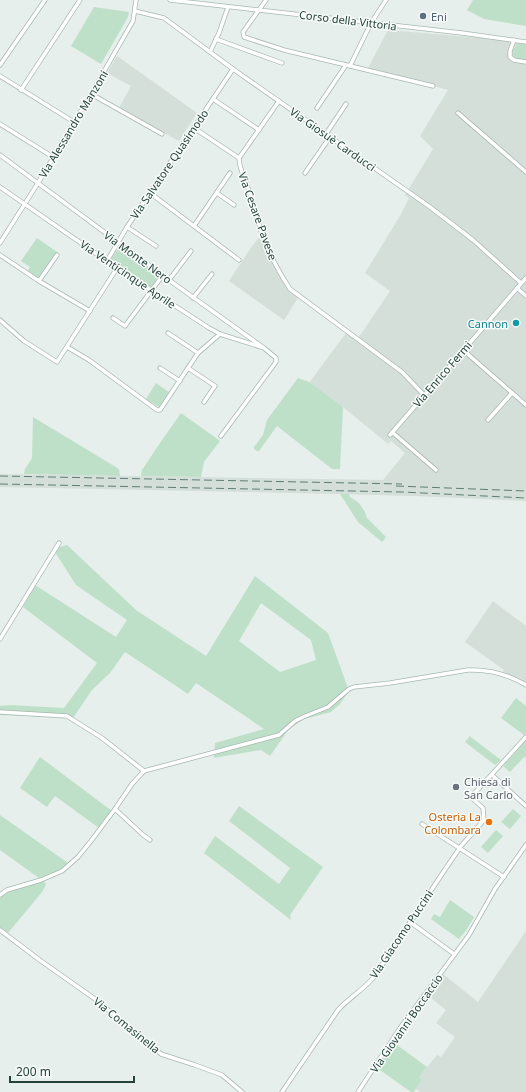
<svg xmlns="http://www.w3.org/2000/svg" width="526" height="1092" font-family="'Noto Sans',sans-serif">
	<rect width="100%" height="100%" fill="#e6efeb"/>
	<g fill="#d4dfda">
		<path d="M388,30l138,12v459l-112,-5 -74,-2 -340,-7v-13l383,6 22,-27 -14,-12 -3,3 -45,-37 -34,-24 37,-50 11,7 33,-49 -25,-18 35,-57 9,-18 -4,-3 28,-46 -13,-13 28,-46 -80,-22z"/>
		<path d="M117,56l80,57 -18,28 -60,-33 12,-22 -24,-13z"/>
		<path d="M260,236l7,18 11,20 11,17 9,7 -14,22 -55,-39 21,-32z"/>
		<path d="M493,601l33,25v56l-8,-5 -3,5 -14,-7 3,-5 -39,-28z"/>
		<path d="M526,931v161h-106l-4,-3 6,-10 -3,-2 18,-22 4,2 14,-20 -19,-14 10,-13 -19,-15 16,-21 35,28z"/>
	</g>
	<g fill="#bfe0c8" fill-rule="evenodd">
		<path d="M473,0h53v26l-42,-7 -17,-9z"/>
		<path d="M94,7l35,5 -1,5 -27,47 -30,-18z"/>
		<path d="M519,43l7,1v16c-3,-1 -8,0 -10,-2 -6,-4 -1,-11 3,-15z"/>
		<path d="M37,238l20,14 -19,27 -10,-8 2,-4 -9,-6z"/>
		<path d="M120,246l40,29 -9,12 -40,-28z"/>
		<path d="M298,378l11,4 34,25 -3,62h-8l-55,-43 -18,25h-2l-3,-2v-2l9,-12 4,-15z"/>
		<path d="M156,383l13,9 -10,15 -13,-8z"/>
		<path d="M181,413l39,28 -16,21 -3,15 -60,-1 1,-6 18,-27z"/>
		<path d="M33,417l86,52 1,7 -96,-2 1,-5 7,-11z"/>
		<path d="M340,494h9l1,3 9,6 6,9 2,6 19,19 -4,5 -24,-20z"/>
		<path d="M67,545l69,65 70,46 49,-80 73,57 21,58 -9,13 -9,8 -27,7 -15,10 -19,27 -9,-6 -47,8 1,-15 49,-14 -68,-46 -8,11 -63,-42 -15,21 -18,17 -19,28 -73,-3v-9l10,-1 54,3 33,-45 -74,-56 12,-22 81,52 11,-17 -51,-35 -23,-36zM261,603l50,37 5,20 -36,12 -41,-31z"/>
		<path d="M516,698l10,8v27l-2,2 -23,-17z"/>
		<path d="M470,736l2,2 29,22 -6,5 -30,-23z"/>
		<path d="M526,741v17l-2,-1 -14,15 -7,-6z"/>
		<path d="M40,757l72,54 -13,17 -44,-32 -8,11 -27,-19z"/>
		<path d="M239,806l84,61 -33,48 1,5 -87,-67 11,-17 64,48 11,-16 -61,-47z"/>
		<path d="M513,809l8,7 -11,13 -9,-7z"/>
		<path d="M0,815l68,48 -6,6 -23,9 -39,-28z"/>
		<path d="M496,830l7,6 -15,17 -7,-6z"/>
		<path d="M44,881l2,4 -4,7 -34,41 -8,-6v-29l7,-6z"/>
		<path d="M450,900l24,17 -7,12 -8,10 -28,-20 3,-5 6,3z"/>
		<path d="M393,1042l34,25 -8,10 3,2 -8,13h-3l-34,-24z"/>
	</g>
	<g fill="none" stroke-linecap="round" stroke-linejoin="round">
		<defs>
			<g id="street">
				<path d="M170,0l292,33 64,9"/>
				<path d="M266,0l-23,32 1,5 40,13 149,36"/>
				<path d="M135,11l29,7 69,51 197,138 43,33 48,43"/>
				<path d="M216,39l66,24"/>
				<path d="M514,40l-4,11v6l4,3 12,2"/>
				<path d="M210,52l9,-19 9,-26"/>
				<path d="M0,65l45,-65"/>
				<path d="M350,66l21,-43 15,-23"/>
				<path d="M0,76l74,46"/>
				<path d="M21,90l59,-90"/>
				<path d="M91,94l71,40"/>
				<path d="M213,99l46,31"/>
				<path d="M279,101l-40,57c0,11 6,20 9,30 5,15 9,31 14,46 7,20 17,38 28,55l112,83 22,23"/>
				<path d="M317,108l29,-43"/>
				<path d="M458,113l68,59"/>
				<path d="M0,124l53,33"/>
				<path d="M194,128l45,30"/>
				<path d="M326,134l20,-30"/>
				<path d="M0,155l169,125 95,68 12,10v4l-55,74"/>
				<path d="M305,173l25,-36"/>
				<path d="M0,187l117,81 92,60 11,6 41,13"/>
				<path d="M150,193l89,67"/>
				<path d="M217,193l17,12"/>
				<path d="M194,226l36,-53"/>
				<path d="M127,227l29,19"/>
				<path d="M0,243l38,-60 53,-89 42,-73 3,-21"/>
				<path d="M0,255l39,26 51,30"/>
				<path d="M107,261l20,-34 106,-158"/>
				<path d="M169,280l22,-29"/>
				<path d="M39,281l18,-26"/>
				<path d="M517,288l9,8"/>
				<path d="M193,298l19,-24"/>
				<path d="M113,318l12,8 38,-51"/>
				<path d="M0,320l24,21 33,21 60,-94"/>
				<path d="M168,333l30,20"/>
				<path d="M67,347l22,13 68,50h3l38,-57 22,-19"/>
				<path d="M463,350l63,55"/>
				<path d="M160,368l20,13"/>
				<path d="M188,368l27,18 -11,16"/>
				<path d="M488,420l24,-27"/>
				<path d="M392,432l44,38"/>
				<path d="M390,435l136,-157"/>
				<path d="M0,639l59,-96"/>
				<path d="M0,712l67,4 35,22 42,33"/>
				<path d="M144,771l135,-36 16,-14 8,-4 25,-10 21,-18 5,-2 36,-4 78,-13c20,-1 41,5 58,15"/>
				<path d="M492,775l34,31"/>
				<path d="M115,809l27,25 8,6"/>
				<path d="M422,824l82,53"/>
				<path d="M0,895l7,-5 34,-10 21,-9 16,-14 13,-16 24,-32 17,-25 12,-13"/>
				<path d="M410,922l44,32"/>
				<path d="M0,930l41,31 54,38 66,55 34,11 27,10 20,17"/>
				<path d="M282,1092l56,-82c11,-12 25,-20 36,-33l68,-103 19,-28 23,-26 -1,-12 -11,-10v-2l54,-59"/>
				<path d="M358,1092l42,-64 69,-93 26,-46 31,-44"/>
			</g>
		</defs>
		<use href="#street" stroke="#a8b8b2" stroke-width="5"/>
		<use href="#street" stroke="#fff" stroke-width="3.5"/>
		<g stroke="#5f7d75" stroke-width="1" stroke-dasharray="8 4" stroke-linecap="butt">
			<path d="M0,476l402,8"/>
			<path d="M0,484l402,8 124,6"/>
			<path d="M396,486l130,5"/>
		</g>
	</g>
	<circle fill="#5c6f8a" stroke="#f7fbf9" stroke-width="1.5" cx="423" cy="16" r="4"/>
	<circle fill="#0f9aa8" stroke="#f7fbf9" stroke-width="1.5" cx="516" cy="323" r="4"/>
	<circle fill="#6b7280" stroke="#f7fbf9" stroke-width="1.5" cx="456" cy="787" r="4"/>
	<circle fill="#e8710a" stroke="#f7fbf9" stroke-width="1.5" cx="489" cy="822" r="4"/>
	<g text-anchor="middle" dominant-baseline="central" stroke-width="3" stroke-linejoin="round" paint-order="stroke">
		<g font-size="11" fill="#4e5e75" stroke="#f7fbf9" text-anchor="start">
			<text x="431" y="16">Eni</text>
		</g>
		<g font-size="11" fill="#24423a" stroke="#f7fbf9">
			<text transform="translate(348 20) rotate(7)">Corso della Vittoria</text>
			<text transform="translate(73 124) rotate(-59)">Via Alessandro Manzoni</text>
			<text transform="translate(333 139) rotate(35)">Via Giosuè Carducci</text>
			<text transform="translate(169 164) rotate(-56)">Via Salvatore Quasimodo</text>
			<text transform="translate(258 216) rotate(70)">Via Cesare Pavese</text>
			<text transform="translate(138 257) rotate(36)">Via Monte Nero</text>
			<text transform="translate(128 274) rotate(34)">Via Venticinque Aprile</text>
			<text transform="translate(442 374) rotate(-49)">Via Enrico Fermi</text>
			<text transform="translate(401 934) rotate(-56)">Via Giacomo Puccini</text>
			<text transform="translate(406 1023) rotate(-55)">Via Giovanni Boccaccio</text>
			<text transform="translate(127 1025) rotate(39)">Via Comasinella</text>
		</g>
		<g font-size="11" fill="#0d838f" stroke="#f7fbf9" text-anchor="end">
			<text x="508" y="323">Cannon</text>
		</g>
		<g font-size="11" fill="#5b616d" stroke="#f7fbf9" text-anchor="start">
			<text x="464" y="781">Chiesa di<tspan x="464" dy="13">San Carlo</tspan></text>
		</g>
		<g font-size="11" fill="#c56008" stroke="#f7fbf9" text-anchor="end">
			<text x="481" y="816">Osteria La<tspan x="481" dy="13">Colombara</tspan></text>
		</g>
	</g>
	<path d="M10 1076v6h124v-6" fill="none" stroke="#24423a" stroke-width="2"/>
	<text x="16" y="1076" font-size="12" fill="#24423a" stroke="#f7fbf9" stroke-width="3" paint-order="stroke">200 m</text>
</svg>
